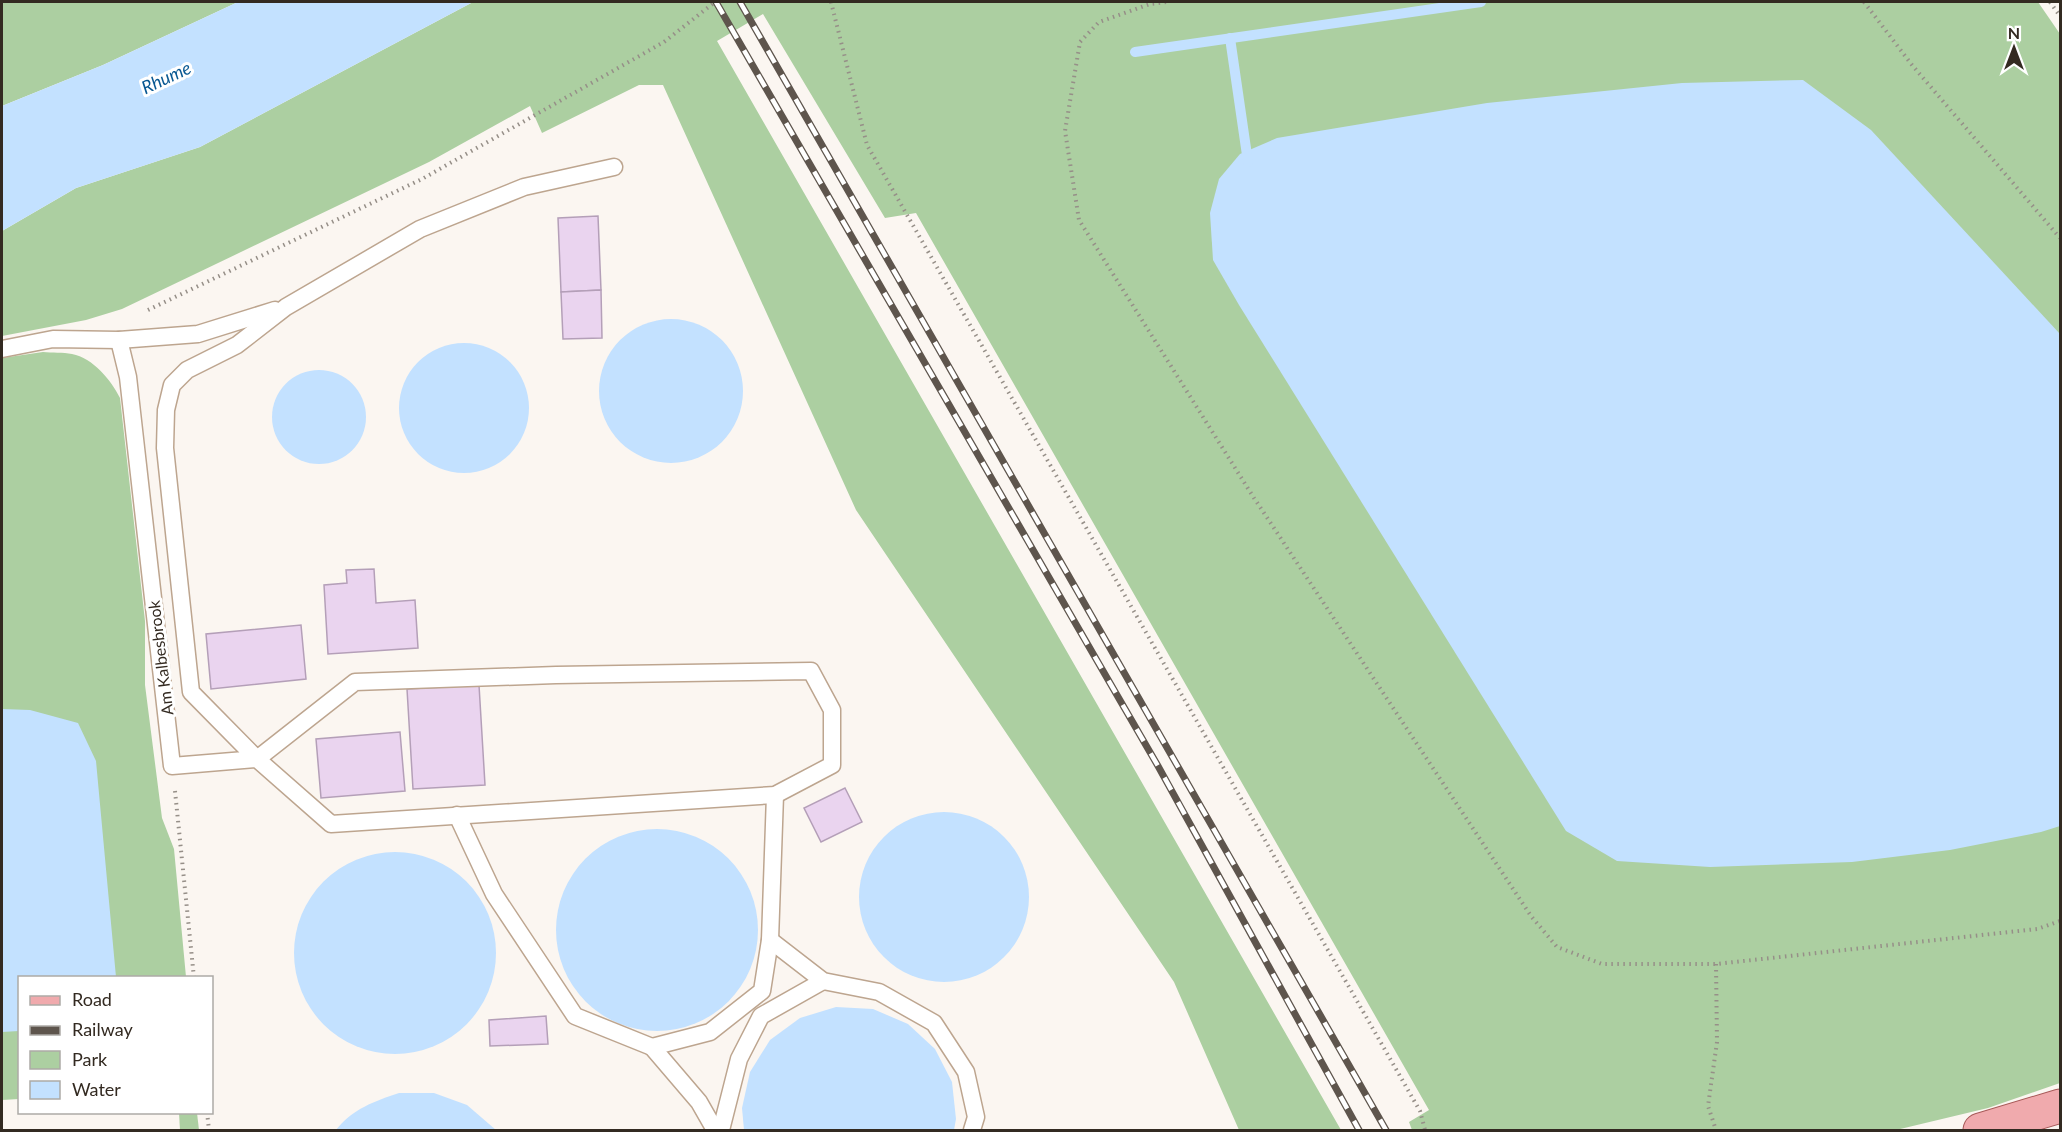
<svg xmlns="http://www.w3.org/2000/svg" width="2062" height="1132" font-family="Lato,sans-serif">
	<rect width="100%" height="100%" fill="#fbf6f1"/>
	<g fill="#accfa1">
		<path d="M2,2h236l-135,63 -101,41z"/>
		<path d="M473,2h1565l22,32v1049l-72,25 -92,22h-484l-3,-8 20,-12 -513,-897 -31,5 -122,-204 -46,27 624,1089h-102l-65,-148 -318,-472 -193,-425h-24l-97,48 -12,-27 -101,56 -307,147 -36,11 -84,16v-105l74,-43 124,-41z"/>
		<path d="M43,352c9,1 20,0 29,2 21,4 39,26 48,44l25,223v64l17,133 12,31 12,128 -166,1 -1,121 -17,1v-742z"/>
		<path d="M179,1113h18l2,17h-19z"/>
	</g>
	<g fill="#c3e1ff">
		<path d="M238,2h235l-273,145 -124,41 -74,43v-125l101,-41z"/>
		<path d="M1803,80l68,50 189,204v492l-19,6 -91,18 -98,12 -142,5 -93,-6 -51,-30 -327,-526 -26,-45 -3,-47 9,-34 21,-25 37,-16 210,-35 195,-20z"/>
		<circle cx="671" cy="391" r="72"/>
		<circle cx="464" cy="408" r="65"/>
		<circle cx="319" cy="417" r="47"/>
		<path d="M2,709l28,1 48,13 18,38 20,216 -96,1 -1,53 -17,1z"/>
		<circle cx="944" cy="897" r="85"/>
		<circle cx="657" cy="930" r="101"/>
		<circle cx="395" cy="953" r="101"/>
		<path d="M836,1007l37,2 35,15 27,25 17,33 4,37 -2,11h-210l-2,-22 8,-36 20,-32 30,-22z"/>
		<path d="M399,1093h35l33,12 29,25h-160c16,-21 39,-29 63,-37z"/>
	</g>
	<g fill="none" stroke-linecap="round" stroke-linejoin="round">
		<g stroke="#c3e1ff" stroke-width="10">
			<path d="M1230,38l18,124"/>
			<path d="M1135,52l346,-50"/>
		</g>
	</g>
	<g fill="#ead4ef" stroke="#b49fb8" stroke-width="1.5">
		<path d="M598,216l3,74 -40,2 -3,-74z"/>
		<path d="M601,290l1,48 -39,1 -2,-47z"/>
		<path d="M374,569l2,34 39,-3 3,48 -90,6 -4,-69 23,-2 -1,-13z"/>
		<path d="M301,625l5,54 -95,10 -5,-55z"/>
		<path d="M479,685l6,100 -72,4 -6,-100z"/>
		<path d="M400,732l5,59 -84,7 -5,-59z"/>
		<path d="M845,788l17,34 -41,20 -17,-34z"/>
		<path d="M546,1016l2,28 -58,2 -1,-26z"/>
	</g>
	<g fill="none" stroke-linecap="round" stroke-linejoin="round">
		<defs>
			<g id="lane">
				<path d="M119,340l9,37 44,389 85,-7 74,65 444,-29 57,-30v-55l-21,-39 -255,4 -201,7 -98,77 -66,-67 -26,-244 1,-38 6,-25 15,-15 50,-25 49,-38 134,-78 104,-42 90,-20"/>
				<path d="M2,349l51,-10 66,1 79,-6 77,-24"/>
				<path d="M457,815l37,79 81,122 77,31 58,-15 52,-41 8,-51 5,-145"/>
				<path d="M770,940l53,41 56,11 55,31 32,49 10,45 -4,13"/>
				<path d="M652,1047l47,55 16,28"/>
				<path d="M721,1130l18,-71 22,-43 62,-35"/>
			</g>
			<path id="primary" d="M1980,1130l80,-24"/>
		</defs>
		<use href="#lane" stroke="#bda58f" stroke-width="19"/>
		<use href="#primary" stroke="#a75958" stroke-width="35"/>
		<g stroke="#968f88" stroke-width="4" stroke-dasharray="1.5 4.5" stroke-linecap="butt">
			<path d="M831,2l36,143 553,966 5,19"/>
			<path d="M1166,2l-16,2 -51,18 -19,20 -15,89 14,89 175,278 277,418 26,31 45,17h114l321,-35 23,-8"/>
			<path d="M1864,2l48,63 148,173"/>
			<path d="M2050,2l10,14"/>
			<path d="M148,310l274,-131 242,-137 51,-40"/>
			<path d="M175,791l19,187"/>
			<path d="M1716,964l1,78 -9,64 8,24"/>
			<path d="M207,1112l2,18"/>
		</g>
		<use href="#lane" stroke="#fff" stroke-width="16"/>
		<use href="#primary" stroke="#f0aaad" stroke-width="33"/>
		<defs>
			<g id="rail">
				<path d="M716,2l442,764 201,364"/>
				<path d="M740,2l646,1128"/>
			</g>
		</defs>
		<use href="#rail" stroke="#5e554d" stroke-width="7"/>
		<use href="#rail" stroke="#fff" stroke-width="4.5" stroke-dasharray="14" stroke-linecap="butt"/>
	</g>
	<g text-anchor="middle" dominant-baseline="central" stroke-width="6" stroke-linejoin="round" paint-order="stroke">
		<g font-size="16" fill="#332a21" stroke="#fff">
			<text transform="translate(160 658) rotate(-97)">Am Kalbesbrook</text>
		</g>
		<g font-size="18" font-style="italic" fill="#095892" stroke="#fff">
			<text transform="translate(166 77) rotate(-25)">Rhume</text>
		</g>
	</g>
	<rect width="2062" height="1132" fill="none" stroke="#332a21" stroke-width="6"/>
	<rect x="18" y="976" width="195" height="138" fill="#ffffff" stroke="#adaaa6" stroke-width="1.5"/>
	<rect x="30" y="996" width="30" height="9" fill="#f0aaad" stroke="#adaaa6" stroke-width="1.5"/>
	<text x="72" y="1006" font-size="18" fill="#332a21">Road</text>
	<rect x="30" y="1026" width="30" height="9" fill="#5e554d" stroke="#adaaa6" stroke-width="1.5"/>
	<text x="72" y="1036" font-size="18" fill="#332a21">Railway</text>
	<rect x="30" y="1051" width="30" height="18" fill="#accfa1" stroke="#adaaa6" stroke-width="1.5"/>
	<text x="72" y="1066" font-size="18" fill="#332a21">Park</text>
	<rect x="30" y="1081" width="30" height="18" fill="#c3e1ff" stroke="#adaaa6" stroke-width="1.5"/>
	<text x="72" y="1096" font-size="18" fill="#332a21">Water</text>
	<g transform="translate(2014 48)" stroke="#ffffff" stroke-width="4.5" paint-order="stroke">
	<path d="M0-4.5L10 22L0 15L-10 22Z" fill="#332a21"/>
	<text y="-9" font-size="16" font-weight="bold" text-anchor="middle" fill="#332a21">N</text>
	</g>
</svg>
